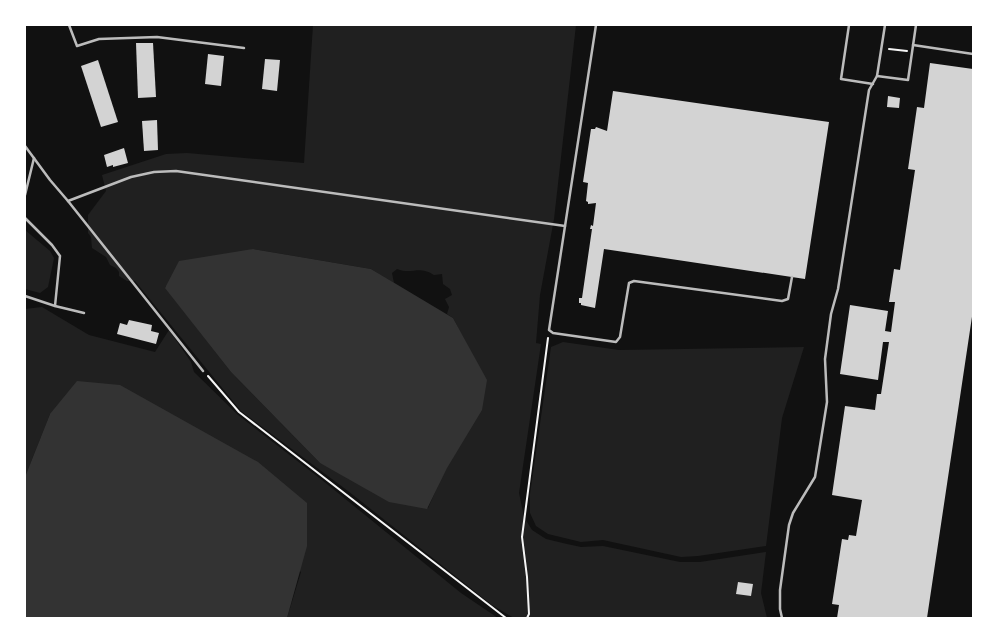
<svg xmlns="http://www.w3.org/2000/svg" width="998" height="643" font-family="Overpass,sans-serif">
	<rect width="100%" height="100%" fill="#111"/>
	<g fill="#202020" fill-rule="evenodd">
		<path d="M313,25h263l-22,194 -14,76 -4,48 5,1 -22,149 5,24 8,13 14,9 21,5 14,3 22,-1 77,16h20l66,-10 -5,41 6,25h-253l-22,-13 -144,-114 -107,-80 -106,-130h-8l-8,-5v-4l-3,-4 -6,-3 -4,-8 -14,-9 -1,-11 -3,-4v-18l18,-24 -4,-16 64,-21 21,-1 117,10zM253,249l118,20 23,14 -2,-10 5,-4c16,6 21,-4 37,6l8,-1 1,10 7,5 2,6 -7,4 4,8 -2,7 6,4 33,62 -58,128 -108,-45 -89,-91 -66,-85z"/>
		<path d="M25,230l25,21 4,7 -6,29 -8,6 -15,-4z"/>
		<path d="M42,307l47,28 66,17 14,-22 22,32 3,10 44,43 84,65 139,113 37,25h-211l14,-46 -251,-158 -25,63v-168z"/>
		<path d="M563,342l56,8 185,-3 -22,71 -16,128 -68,10 -17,1 -78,-17 -22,2 -33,-8 -12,-8 -6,-13v-19l21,-147z"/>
	</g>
	<g fill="#333">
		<path d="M253,249l118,20 82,49 34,62 -5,30 -35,58 -20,41 -38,-7 -69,-39 -89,-91 -66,-84 14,-27z"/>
		<path d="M77,381l43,4 138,77 49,41v43l-20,72h-262v-141l25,-63z"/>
	</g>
	<g fill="#d3d3d3">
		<path d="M136,43h17l3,54 -18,1z"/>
		<path d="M208,54l16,2 -3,30 -16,-2z"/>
		<path d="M265,59l15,1 -3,31 -15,-2z"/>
		<path d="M98,60l20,62 -17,5 -20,-61z"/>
		<path d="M930,63l43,6v241l-46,308h-90l2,-13 -7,-1 10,-65 6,1 1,-5 7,1 6,-36 -30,-5 13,-89 30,4 2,-16h4l8,-52h-6l-5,38 -38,-6 10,-69 38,6 -3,20 6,1 4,-30h-6l5,-33 6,1 15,-100 -7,-1 9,-62 7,1z"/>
		<path d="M613,91l216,31 -24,157 -201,-30 -9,59 -14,-3v-2h-2v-5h3l10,-69h-2l1,-4 2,1 3,-23 -8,1v-2l-2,-1 2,-18 -5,-1 8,-53h4l1,-2 11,4z"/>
		<path d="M888,96l12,2 -1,10 -12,-1z"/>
		<path d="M157,120l1,30 -14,1 -2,-30z"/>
		<path d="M124,148l4,15 -15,4v-2l-6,2 -3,-12z"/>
		<path d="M129,320l23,5 -1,6 8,2 -3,11 -39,-10 3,-11 7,2z"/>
		<path d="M738,582l15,2 -2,12 -15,-2z"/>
	</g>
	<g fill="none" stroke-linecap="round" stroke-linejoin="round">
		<g stroke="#f5f5f5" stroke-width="2">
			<path d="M889,49l18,2"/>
			<path d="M208,376l31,36 267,206"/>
			<path d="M527,618l2,-4 -2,-37 -5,-40 26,-199"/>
		</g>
		<g stroke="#bcbcbc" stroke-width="2.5">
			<path d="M69,25l8,21 22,-7 58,-2 87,11"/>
			<path d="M596,25l-47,305 4,3 63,9 4,-5 9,-54 5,-2 148,20 6,-2 4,-22"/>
			<path d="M849,25l-8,54 32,5"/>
			<path d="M885,25l-8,51 31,4 8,-55"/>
			<path d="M913,45l60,9"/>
			<path d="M25,146l25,34 18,21 135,170"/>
			<path d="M25,195l9,-37"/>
			<path d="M68,201l63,-24 23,-5 22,-1 389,55"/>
			<path d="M25,218l27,27 8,11 -5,50"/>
			<path d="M25,296l30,10 29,7"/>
			<path d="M782,618l-2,-9v-19l9,-65 4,-12 22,-36 12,-75 -2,-43 6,-45 7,-25 31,-199 8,-14"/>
		</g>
	</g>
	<rect width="998" height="643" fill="none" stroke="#ffffff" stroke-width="52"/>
</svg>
